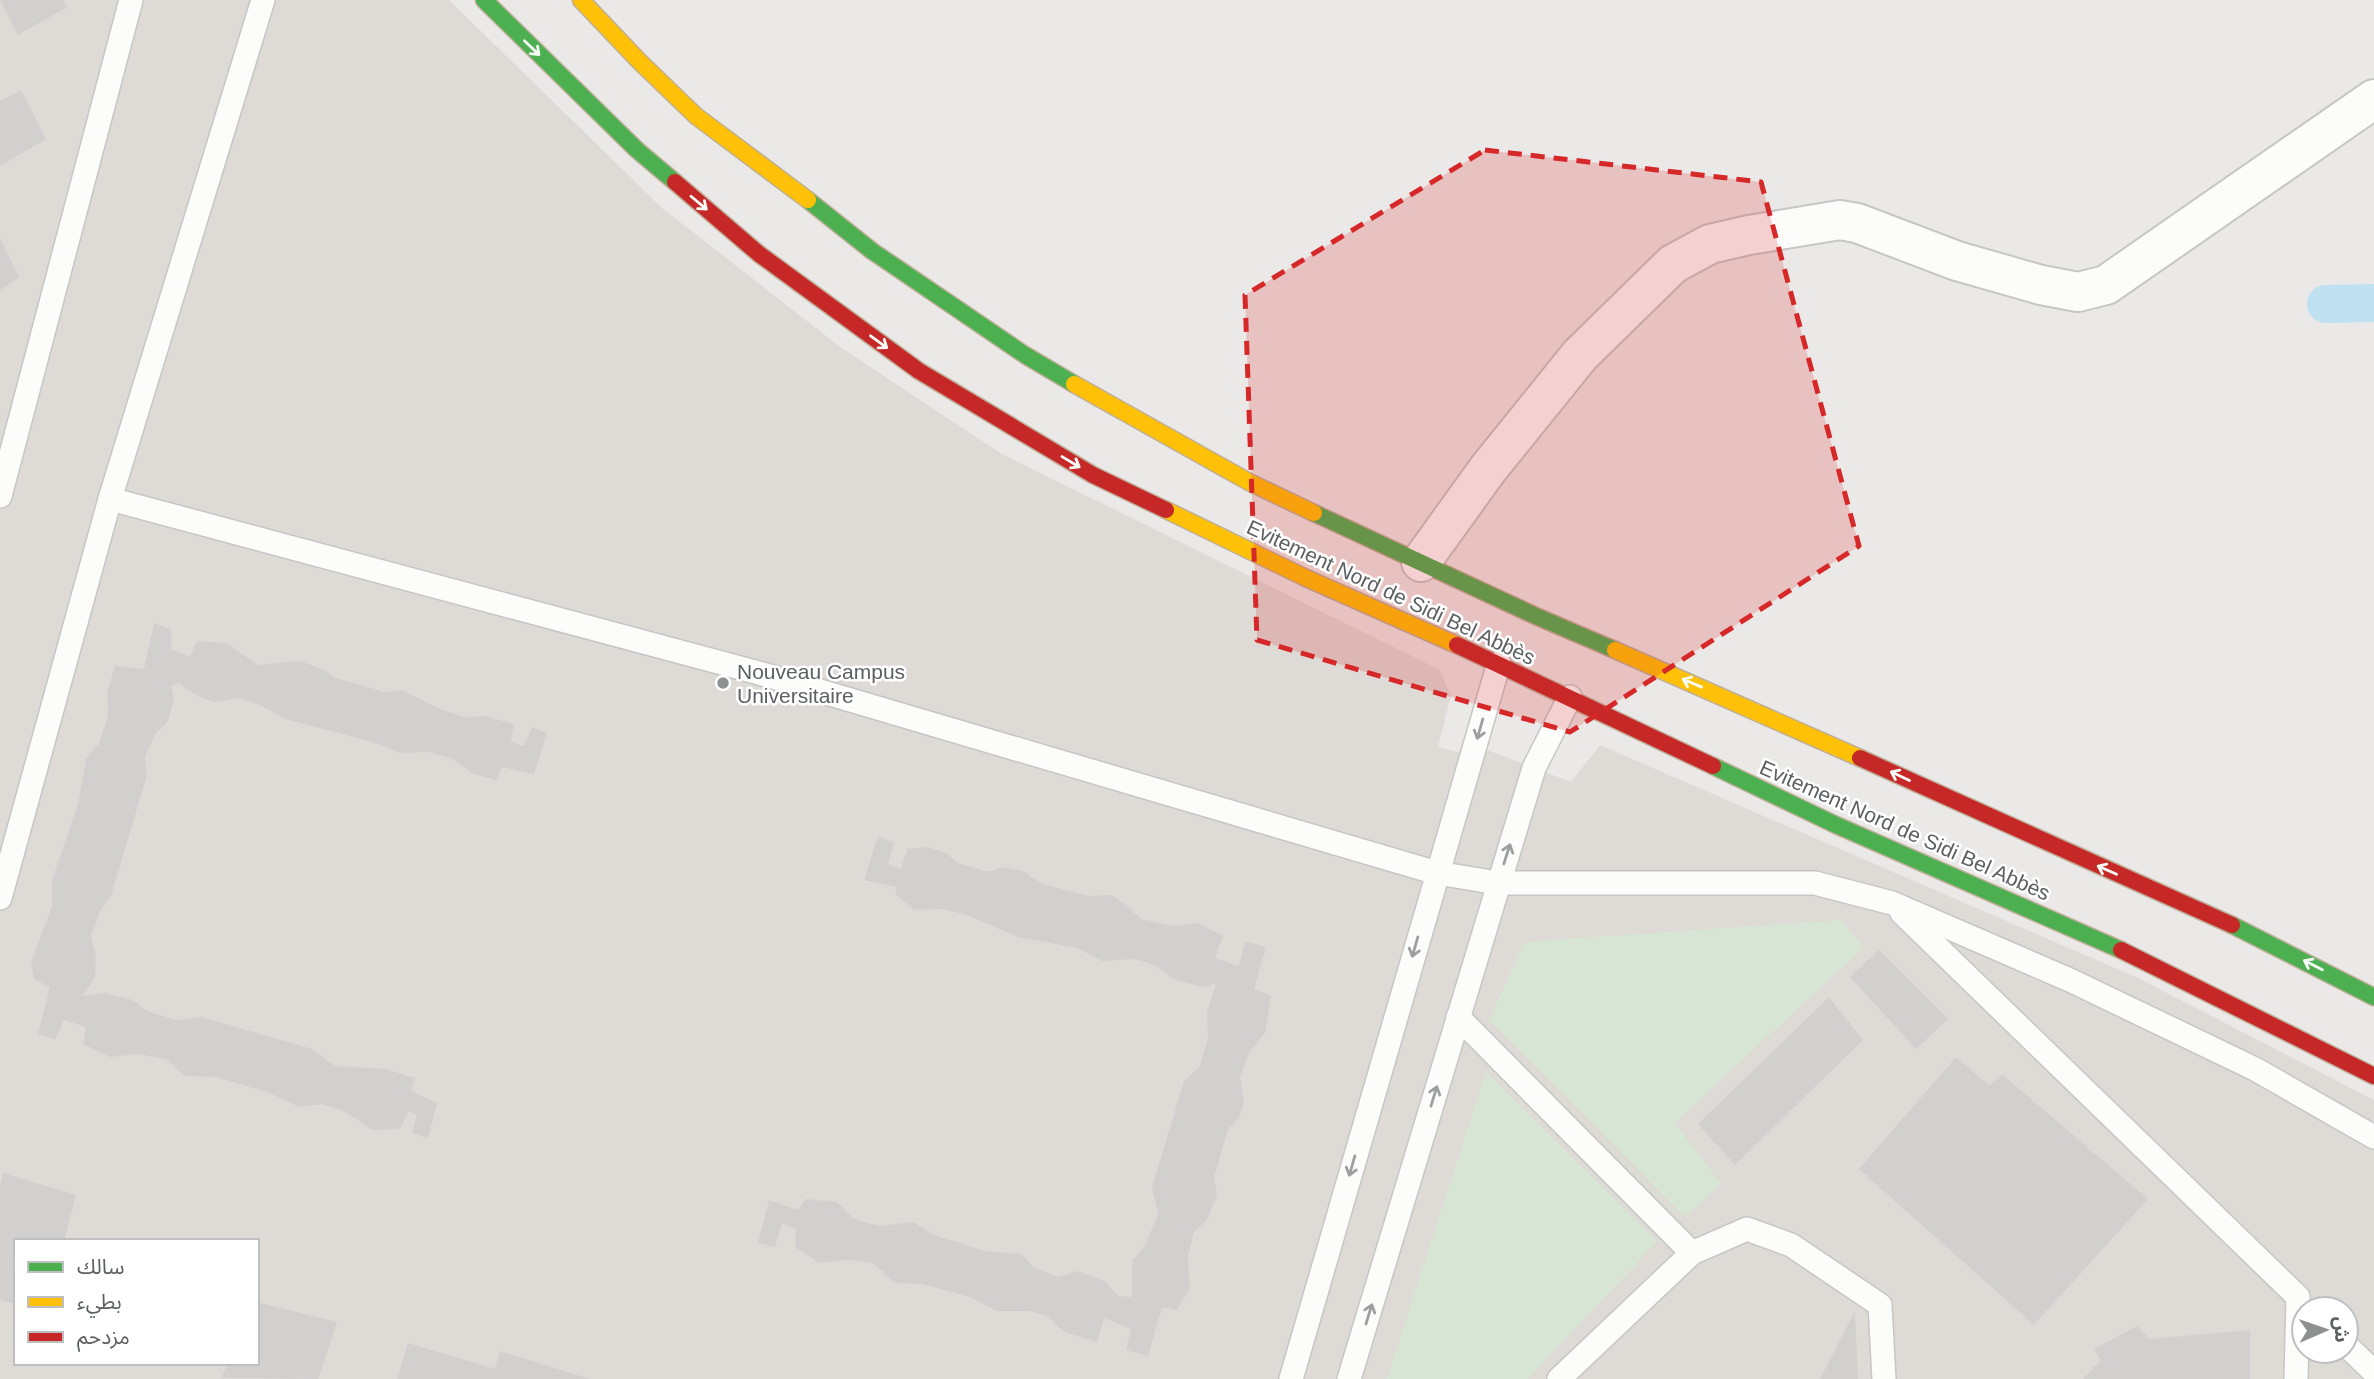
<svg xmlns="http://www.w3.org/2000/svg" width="2374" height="1379" font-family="Helvetica,'Noto Sans Arabic',sans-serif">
	<rect width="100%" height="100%" fill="#ebe9e7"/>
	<path fill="#dedbd7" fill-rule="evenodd" d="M0,0h449l213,208 181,141 159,105 438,216 11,26 -13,51 20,5 17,-7 96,37 29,-37 538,233 236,122v279h-2374zM16,1241h241v122h-241zM2304,1309h42v42h-42z"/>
	<g fill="#d7e5d4">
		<path d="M1841,920l22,28 -189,175 47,60 -36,34 -196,-197 36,-78z"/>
		<path d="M1486,1072l171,170 -130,137h-140z"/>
	</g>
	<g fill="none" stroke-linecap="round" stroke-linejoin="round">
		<path stroke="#bfe1f2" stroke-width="38" d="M2326,304l48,-1"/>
	</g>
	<g fill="#d2d0cf">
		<path d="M0,0h63l4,7 -49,28z"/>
		<path d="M21,90l25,49 -46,27v-65z"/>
		<path d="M0,238l19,39 -19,13z"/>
		<path d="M154,623l17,6v21l19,6 7,-15 30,2 31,22 43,-4 23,9 10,7 50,15 18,-2 38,19 24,8 21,-1 29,8 -3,17 13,5 8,-19 15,6 -13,41 -32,-7 -6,13 -23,-6 -20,-15 -24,-7 -28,1 -32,-12 -84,-22 -23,-13 -22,-8 -25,4 -16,-5 -20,-14 -8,3 3,14 -7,23 -11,10 -11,24 2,18 -36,121 -11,15 -9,24 5,22 -1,20 -13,19 22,-3 29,7 14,11 29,9 25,-3 111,32 23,17 51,3 29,9 -4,13 26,12 -9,35 -16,-5 5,-18 -8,-4 -9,18 -28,1 -26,-18 -24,-8 -23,3 -32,-15 -51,-15 -31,-1 -19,-17 -28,-5 -28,3 -27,-13 3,-17 -22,-7 -9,20 -17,-6 12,-47 -16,-8 -3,-17 21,-56v-26l26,-76 8,-45 13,-16 9,-27 -1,-24 8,-26 29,3z"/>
		<path d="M878,836l16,7 -6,21 13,5 6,-20 20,-2 19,6 12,10 30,9 15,-5 20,4 19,13 47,12 22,-1 14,9 16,15 33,7 24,-3 25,13 -8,22 24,8 6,-25 21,6 -12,42 17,7 -6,37 -16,19 -9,26 4,22 -4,16 -12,14 -14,47 3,18 -10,25 -13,12 -6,24 2,32 -13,22 -15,-3 -14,49 -22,-6 5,-21 -27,-11 -7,24 -33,-10 -16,-15 -17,-6h-35l-26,-14 -48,-13 -27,-1 -22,-20 -25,-3 -29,3 -24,-16 1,-18 -14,-6 -7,24 -17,-4 11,-43 29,10 8,-11 31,3 17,17 25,7 34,-4 21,13 51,16 37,3 11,13 25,10 20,-6 27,10 13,15 14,1v-36l12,-14 14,-32 -6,-28 32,-106 15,-14 9,-28 -1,-27 9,-28 -14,3 -29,-8 -17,-13 -20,-7 -35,2 -23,-13 -61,-11 -47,-21 -27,-7 -29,1 -19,-16 2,-7 -33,-7z"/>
		<path d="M1879,950l69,69 -32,30 -66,-72z"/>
		<path d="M1829,997l34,43 -128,125 -37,-41z"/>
		<path d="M1956,1057l33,28 14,-10 145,124 -114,126 -175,-156z"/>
		<path d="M3,1173l73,22 -12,46h-48v63l-16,-4v-115z"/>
		<path d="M257,1302l80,20 -19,57 -96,-1 5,-15h30z"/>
		<path d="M1855,1311l3,68h-38z"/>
		<path d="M2137,1326l13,13 100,-9v49h-167l18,-19 -7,-11z"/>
		<path d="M408,1343l87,26 5,-18 90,28h-193z"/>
	</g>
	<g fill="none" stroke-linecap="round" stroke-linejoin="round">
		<defs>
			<g id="lane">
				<path d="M0,496l131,-496"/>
				<path d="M110,499l649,174 678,200 61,10h317l77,20 180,78 183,88 119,68"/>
				<path d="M0,898l110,-399 153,-499"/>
				<path d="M1902,913l396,384 -2,82"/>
				<path d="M1458,1017l234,236"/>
				<path d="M2346,1345l28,27"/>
				<path d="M1291,1379l208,-716"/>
				<path d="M1349,1379l185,-611 36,-71"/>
				<path d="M1559,1379l133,-126 55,-24 44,16 89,60 4,74"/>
			</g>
			<path id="street" d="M1421,562l67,-93 92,-114 93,-91 37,-20 39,-9 91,-15 17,3 100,38 84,24 37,7 28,-7 268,-186"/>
			<g id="fast">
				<path d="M484,0l153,150 38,32"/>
				<path d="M808,200l64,51 153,104 49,29"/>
				<path d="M1314,513l224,104 77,33"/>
				<path d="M1713,766l123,59 285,125"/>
				<path d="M2232,925l142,72"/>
			</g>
			<g id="slow">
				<path d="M581,0l58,61 57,55 112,84"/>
				<path d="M1074,384l175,98 65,31"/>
				<path d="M1166,510l140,68 151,67"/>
				<path d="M1615,650l245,108"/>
			</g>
			<g id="jam">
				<path d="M675,182l84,72 160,117 174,104 73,35"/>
				<path d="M1457,645l256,121"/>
				<path d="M1860,758l372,167"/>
				<path d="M2121,950l253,126"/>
			</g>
		</defs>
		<use href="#lane" stroke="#c6c6c6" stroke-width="26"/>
		<use href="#street" stroke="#c6c6c6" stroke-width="42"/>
		<use href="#fast" stroke="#bfae98" stroke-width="19"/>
		<use href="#slow" stroke="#bfae98" stroke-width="19"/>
		<use href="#jam" stroke="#bfae98" stroke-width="19"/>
		<use href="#lane" stroke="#fcfcfb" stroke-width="23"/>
		<use href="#street" stroke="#fcfcfb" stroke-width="38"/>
		<use href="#fast" stroke="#4caf50" stroke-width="16"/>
		<use href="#slow" stroke="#ffc107" stroke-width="16"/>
		<use href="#jam" stroke="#c62828" stroke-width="16"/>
	</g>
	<defs><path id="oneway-shaft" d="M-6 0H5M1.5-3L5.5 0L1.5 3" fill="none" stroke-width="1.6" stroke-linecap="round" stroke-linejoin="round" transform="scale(1.75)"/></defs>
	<g stroke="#f6fbf6">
		<use href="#oneway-shaft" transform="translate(532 48) rotate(44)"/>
		<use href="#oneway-shaft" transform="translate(699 203) rotate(40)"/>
		<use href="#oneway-shaft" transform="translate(879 342) rotate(36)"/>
		<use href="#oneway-shaft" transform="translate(1071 462) rotate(31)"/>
		<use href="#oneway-shaft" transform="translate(1692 683) rotate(-157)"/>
		<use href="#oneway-shaft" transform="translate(1900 776) rotate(-155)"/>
		<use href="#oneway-shaft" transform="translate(2107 870) rotate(-156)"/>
		<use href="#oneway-shaft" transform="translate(2313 965) rotate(-153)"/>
	</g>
	<g stroke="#9c9ea0">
		<use href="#oneway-shaft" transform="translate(1480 729) rotate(106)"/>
		<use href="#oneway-shaft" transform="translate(1507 854) rotate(-72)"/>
		<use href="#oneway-shaft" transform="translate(1415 947) rotate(106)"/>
		<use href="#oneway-shaft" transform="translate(1434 1096) rotate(-73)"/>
		<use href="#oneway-shaft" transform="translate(1352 1166) rotate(106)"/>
		<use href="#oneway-shaft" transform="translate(1369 1314) rotate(-73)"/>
	</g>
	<path fill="#d62828" fill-opacity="0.2" stroke="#d62828" stroke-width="5" stroke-dasharray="14 9" stroke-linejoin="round" d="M1485,150l276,32 98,364 -289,186 -313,-92 -12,-345z"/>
	<circle fill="#8e9091" stroke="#fff" stroke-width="2.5" cx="723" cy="683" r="7"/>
	<g text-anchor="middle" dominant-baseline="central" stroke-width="5" stroke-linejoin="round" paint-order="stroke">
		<g font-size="21" fill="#5c6063" stroke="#fff">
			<text transform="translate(1391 592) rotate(25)">Evitement Nord de Sidi Bel Abbès</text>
			<text transform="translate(1905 830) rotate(24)">Evitement Nord de Sidi Bel Abbès</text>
		</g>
		<g font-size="21" fill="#5c6063" stroke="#fff" text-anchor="start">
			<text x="737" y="671">Nouveau Campus<tspan x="737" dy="24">Universitaire</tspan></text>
		</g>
	</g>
	<rect x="14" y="1239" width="245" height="126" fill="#ffffff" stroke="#bebfc1" stroke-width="2"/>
	<rect x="28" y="1262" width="35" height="10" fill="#4caf50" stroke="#bebfc1" stroke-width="2"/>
	<text x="77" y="1274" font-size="21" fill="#5c6063">سالك</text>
	<rect x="28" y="1297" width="35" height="10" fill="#ffc107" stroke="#bebfc1" stroke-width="2"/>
	<text x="77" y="1309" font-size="21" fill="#5c6063">بطيء</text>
	<rect x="28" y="1332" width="35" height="10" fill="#c62828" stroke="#bebfc1" stroke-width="2"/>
	<text x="77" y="1344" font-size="21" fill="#5c6063">مزدحم</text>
	<g transform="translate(2325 1330) rotate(88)"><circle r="33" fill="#ffffff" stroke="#bebfc1" stroke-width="2"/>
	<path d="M0-5L12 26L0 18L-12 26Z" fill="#8e9091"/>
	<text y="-10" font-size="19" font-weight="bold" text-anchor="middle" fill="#5c6063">ش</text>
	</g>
</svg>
